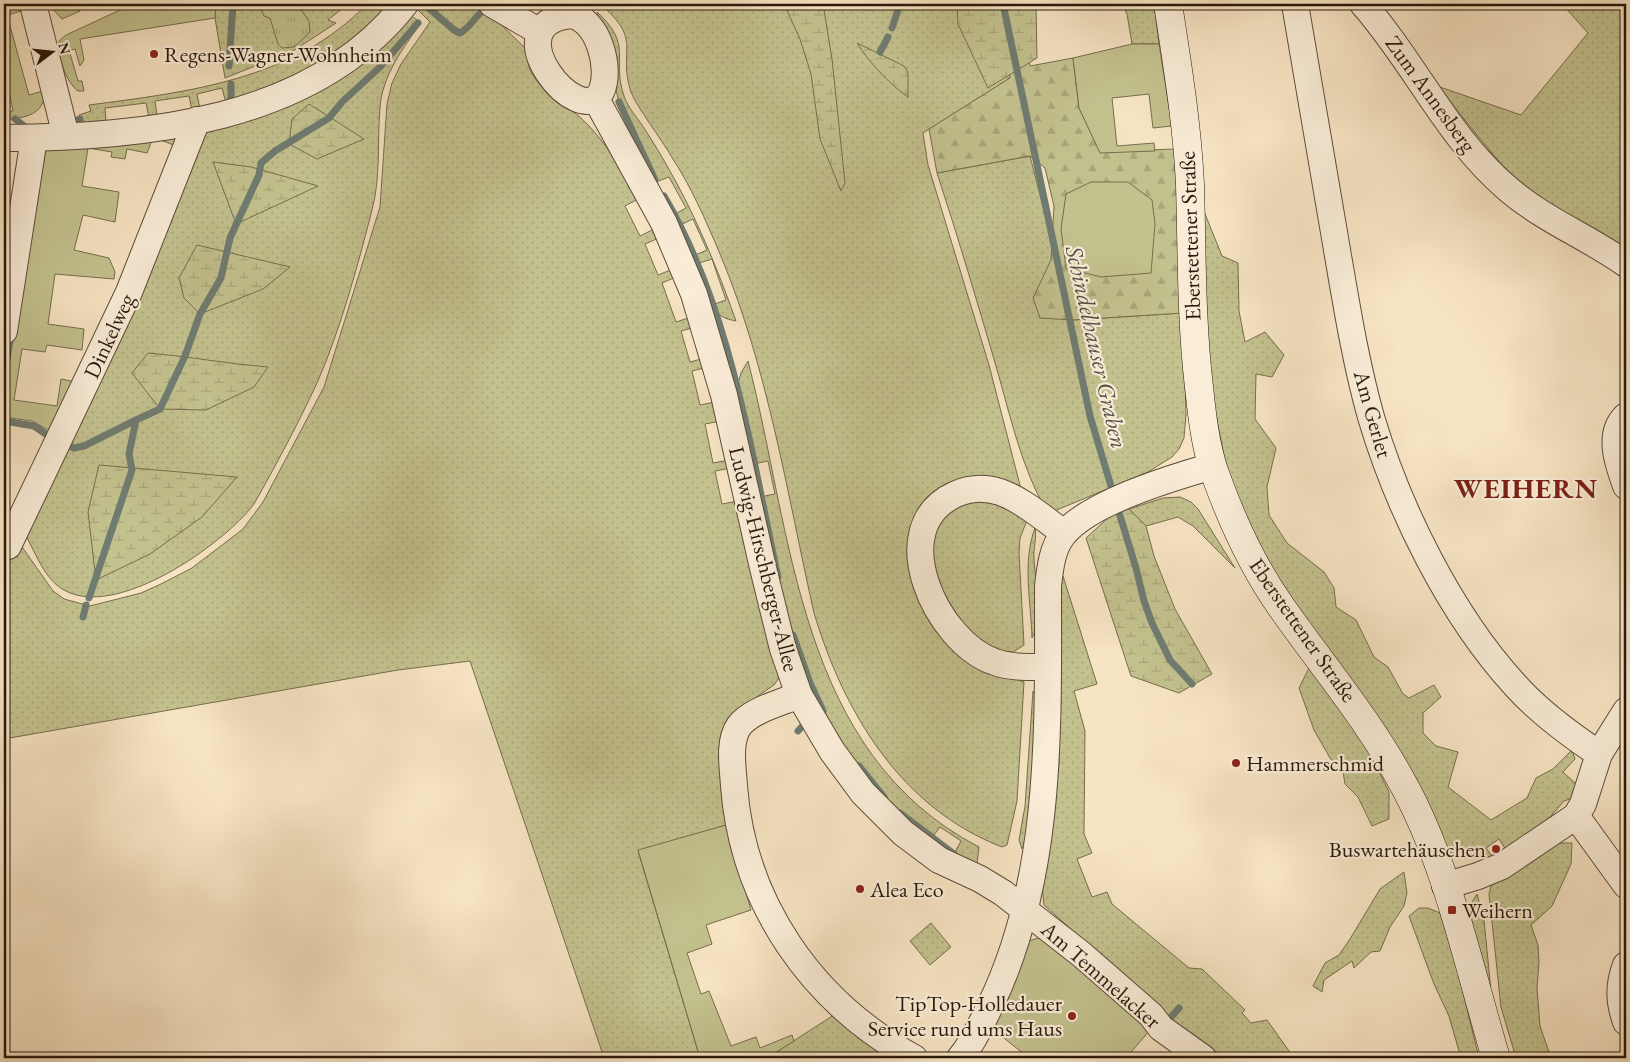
<svg xmlns="http://www.w3.org/2000/svg" width="1630" height="1062" font-family="'EB Garamond',serif">
	<defs>
		<pattern id="grass-dots" width="8" height="8" patternUnits="userSpaceOnUse" patternTransform="scale(1.25)"><rect width="8" height="8" fill="#c3c28f"/><path d="M2 2h.1M6 6h.1" fill="none" stroke="#a8a67a" stroke-width="1.8" stroke-linecap="round"/></pattern>
		<pattern id="forest-firs" width="22" height="20" patternUnits="userSpaceOnUse" patternTransform="scale(1.25)"><rect width="22" height="20" fill="#c3c28f"/><path d="M5 1l3.5 6h-7zM16 11l3.5 6h-7z" fill="#a8a67a"/></pattern>
		<pattern id="wetland-marsh" width="20" height="14" patternUnits="userSpaceOnUse" patternTransform="scale(1.25)"><rect width="20" height="14" fill="#c3c28f"/><path d="M1 5h8M5 5V1M11 12h8M15 12V8" fill="none" stroke="#a8a67a"/></pattern>
		<pattern id="park-tufts" width="24" height="20" patternUnits="userSpaceOnUse" patternTransform="scale(1.25)"><rect width="24" height="20" fill="#c3c28f"/><path d="M3 7l-1-3M5 7V3M7 7l1-3M15 17l-1-3M17 17v-4M19 17l1-3" fill="none" stroke="#a8a67a"/></pattern>
	</defs>
	<rect width="100%" height="100%" fill="#f7e4c3"/>
	<filter id="stains"><feTurbulence type="fractalNoise" baseFrequency=".004" numOctaves="4"/><feColorMatrix values="0 0 0 0 .2 0 0 0 0 .09 0 0 0 0 .02 0 0 0 .5 -.17"/></filter>
	<radialGradient id="worn" r=".72"><stop offset=".6" stop-color="#630" stop-opacity="0"/><stop offset="1" stop-color="#630" stop-opacity=".3"/></radialGradient>
	<g fill="url(#grass-dots)" stroke="#766d4d">
		<path d="M216,4h132l-20,16 8,3 -43,28 -68,27 -10,-60z"/>
		<path d="M367,4h18l6,6 -39,32 -61,38 -65,23 -4,-15 -25,6 3,15 -8,2 -3,-15 -34,5 2,15 -8,2 -3,-15 -41,5 1,15h-21l-6,-8 12,-4 -2,-6c99,-13 205,-25 278,-101z"/>
		<path d="M416,4h64l49,48c-2,7 -1,15 3,22 11,18 33,30 49,44 24,22 41,52 57,81l-13,7 15,30 14,-7 5,9 -14,6 13,31 15,-6 3,8 -14,6 14,39 15,-5 4,10 -14,4 9,31 15,-4 3,9 -16,4 8,34 15,-3 6,19 -16,3 8,39 16,-3 2,8 -16,3 7,33 16,-3 42,170 -1,7 -5,7 -29,20 -24,82 5,38 -88,26 62,207h-96l-134,-397 -72,9 -394,69v-184l16,-11 33,47 11,8 26,7 51,-13 20,-9 31,-16 51,-39 20,-27 61,-115 56,-180 7,-103 5,-21 9,-19 29,-42 -16,-16z"/>
		<path d="M600,4h398l12,74 -87,55 5,32 61,200 33,128 -50,-13 -60,79 74,108 38,15 -7,119 -10,44 -5,2c-101,-39 -158,-134 -188,-234 -27,-120 -46,-245 -94,-359 -14,-33 -29,-68 -49,-98 -9,-16 -35,-50 -40,-64 -14,-43 13,-51 -31,-88z"/>
		<path d="M1122,4h32l5,40h-27l-5,-30z"/>
		<path d="M1562,4h64v250l-56,-34 -60,-45 -73,-89 84,29 67,-82z"/>
		<path d="M597,12c37,34 14,46 27,84 4,12 13,21 20,32 8,12 15,24 22,36 29,50 51,103 70,157 -10,-2 -20,-5 -24,-16l14,-5 -14,-41 -16,5 -3,-8 14,-6 -14,-31 -13,6 -5,-11 11,-6 -17,-31 -13,5 -37,-80z"/>
		<path d="M410,15l11,8c-18,25 -39,53 -41,85 -3,33 1,69 -8,102 -14,55 -32,121 -55,173 -19,41 -41,82 -63,121 -31,41 -138,116 -190,86 -19,-10 -29,-38 -39,-56l179,-400z"/>
		<path d="M1030,156l42,164 111,-7 3,102 -2,23 -5,11 -7,8 -24,15 -96,40 -6,-2c-25,-44 -36,-95 -50,-144 -19,-65 -38,-129 -59,-193z"/>
		<path d="M1201,204l21,52 16,7 1,48 6,31 20,-10 19,23 -12,22 -16,-3 -1,45 21,29 -9,39 2,28 18,28 37,29 10,16 2,19 20,13 18,37 14,10 15,27 6,4 25,-13 7,12 -18,16v20l13,13 22,6 -10,35 43,33 36,-22 9,-20 17,-9 19,-19 3,9 -12,13 12,11 3,13 -14,5 -19,22 -39,27 -7,-11 -13,9 8,11 -18,-1 -27,-6 -75,-132 -117,-174 -26,-56 -24,-120z"/>
		<path d="M748,361c45,174 50,392 231,486l-2,17 -23,-10 7,-13 -21,-14 -9,12c-13,-12 -28,-22 -41,-34 -8,-9 -16,-20 -24,-30 -69,-85 -82,-175 -106,-278l15,-3 -7,-33 -15,3 -17,-73 5,-18z"/>
		<path d="M1180,497l11,5 7,7 37,59 -42,-42 -15,-9 -32,9 -17,-17 34,-11z"/>
		<path d="M987,498l41,20 -8,20 -1,15 5,92 -11,7 -18,-2 -26,-17 -30,-42 -9,-40 9,-31 18,-18z"/>
		<path d="M1035,528c2,11 -2,20 -1,31 1,23 11,58 -2,79 -1,-36 -10,-76 3,-110z"/>
		<path d="M1063,576l34,108 -23,7 11,40 -1,103 8,19 -15,6 15,38 15,-5 5,12 77,64 13,1 43,41 -3,3 9,10 16,-3 27,38h-68l-61,-39 -4,-9 -117,-105 -2,-20 17,-121 1,-177z"/>
		<path d="M1310,666l57,81 22,45v27l-17,7 -14,-29 -13,-13 -2,-12 -13,-14 -16,-28 -15,-42z"/>
		<path d="M1033,691l6,17 -12,128 -5,13 -3,-9 6,-34z"/>
		<path d="M1556,843h16l-1,21 -19,42 -21,19 7,20 1,17 -2,27 3,37 11,32h-35l-15,-51 -12,-113 2,-8 6,-5z"/>
		<path d="M1404,872l3,21 -3,13 -14,21 -10,24 -9,1 -17,16 -2,-7 -28,19 -2,12 -9,-6 12,-23 14,-8 11,-16 30,-50z"/>
		<path d="M1477,894l7,26 8,81 -24,-92z"/>
		<path d="M1419,908h9l12,5 18,59 21,86h-18l-12,-42 -15,-32 -25,-68z"/>
		<path d="M931,923l20,24 -21,18 -20,-24z"/>
		<path d="M837,1013l54,45h-124z"/>
	</g>
	<path fill="url(#forest-firs)" stroke="#766d4d" d="M998,4h23l9,62 43,-8 6,50 21,44 74,-3 8,115 1,49 -111,7 -32,-2 -7,-20 18,-38 3,-54 -9,-38 -15,-12 -93,17 -8,-44 81,-51z"/>
	<g fill="url(#wetland-marsh)" stroke="#766d4d">
		<path d="M784,4h39l9,55 13,124 -4,8 -21,-52 -9,-65 -11,-35z"/>
		<path d="M957,4h79l1,54 -49,30 -30,-64z"/>
		<path d="M857,43l47,23 4,6v25c-20,-14 -38,-34 -51,-54z"/>
		<path d="M309,104l55,35 -47,20 -28,-15 3,-25z"/>
		<path d="M213,162l38,5 67,19 -82,38z"/>
		<path d="M197,245l93,22 -27,22 -63,25 -16,-16 -5,-20z"/>
		<path d="M148,353c40,3 79,11 120,14l-14,20 -48,23 -46,-1 -28,-36z"/>
		<path d="M99,465l138,12 -35,40 -52,37 -54,26 -8,-68z"/>
		<path d="M1129,509l17,17 8,30 21,53 37,65 -33,19 -48,-17 -45,-138 24,-22z"/>
	</g>
	<path fill="url(#park-tufts)" stroke="#766d4d" d="M259,4h38l12,17 1,11 -16,15 -12,1 -4,-4 -8,-26 -6,-2z"/>
	<g fill="#c3c28f" stroke="#766d4d">
		<path d="M15,4h8l2,6 -18,5 22,80 17,-5c-3,26 -19,27 -42,30v-7l9,-2 -9,-43v-49z"/>
		<path d="M48,4h29l3,7 -18,8z"/>
		<path d="M133,4h83l-1,14 -135,21 4,21 -4,6 -5,-17 -6,1 9,31h4l2,10h-6c-12,-9 -21,-35 -19,-50l7,-6z"/>
		<path d="M1132,44h27l13,82 -19,2 -4,-34 -37,4 5,48 37,-3 1,8 -55,2 -21,-45 -6,-50z"/>
		<path d="M166,133l10,3v10l-23,-9 -6,16 -20,-4 -2,10 -14,-2 1,-5 -24,-4 -6,38 37,6 -4,30 -32,-7 -9,35 35,8 6,14 -1,7 -59,-5 -7,50 36,5 -2,21 -35,-5 -2,7 -23,-3 -8,51 43,6 4,-27 16,3 -25,50 -20,-11 -28,-4v-39l36,-227 5,-6 8,-4z"/>
		<path d="M1091,182h37l24,18 3,24 -4,49 -50,4 -35,-9 -5,-39 5,-35z"/>
		<path d="M726,825l25,85 -45,15 6,19 -25,9 14,41 8,-3 22,55 25,-9 4,11 32,-13 2,6 -27,17h-67l-62,-208z"/>
		<path d="M1041,937l110,92 -25,29h-97l-39,-31 36,-85z"/>
	</g>
	<g fill="none" stroke-linecap="round" stroke-linejoin="round">
		<g stroke="#6f7c72" stroke-width="7">
			<path d="M424,4l30,26 6,3c10,-5 15,-17 25,-24"/>
			<path d="M1003,4l87,412 24,80"/>
			<path d="M892,28l8,-24"/>
			<path d="M880,52l8,-15"/>
			<path d="M229,66l4,-62"/>
			<path d="M619,102l36,78"/>
			<path d="M228,106l3,-5v-17"/>
			<path d="M15,119l13,10"/>
			<path d="M68,123l12,-4"/>
			<path d="M664,196c67,114 86,253 114,381"/>
			<path d="M4,378l7,-43"/>
			<path d="M4,421l30,5 19,13 21,9 10,-2 52,-26"/>
			<path d="M1117,506l19,62 8,33 8,22 18,37 22,24"/>
			<path d="M89,598l43,-128 -3,-16 7,-34 24,-11 25,-53 15,-42 21,-36 9,-40 29,-63 2,-12 14,-12 54,-33 13,-16 38,-35 38,-44"/>
			<path d="M83,617l3,-12"/>
			<path d="M793,635l17,48 13,28"/>
			<path d="M798,731l10,-11"/>
			<path d="M859,766l25,31"/>
			<path d="M900,813l54,41"/>
			<path d="M1165,1024l14,-16"/>
		</g>
		<defs>
			<g id="street">
				<path d="M33,4l33,132"/>
				<path d="M492,4l48,28"/>
				<path d="M1295,4c14,80 27,160 41,240 10,58 19,116 35,173 27,91 79,197 144,268 24,27 54,49 84,69"/>
				<path d="M1363,4c52,59 84,133 145,185 36,31 80,48 118,75"/>
				<path d="M570,15c28,3 42,54 31,77 -21,40 -110,-67 -31,-77z"/>
				<path d="M596,99l68,124 30,71 30,101 39,173 20,81 16,46 33,56 31,42 40,40 36,27 41,19 23,14 78,61 70,61 10,13 42,30"/>
				<path d="M4,138c140,-1 309,-16 401,-134"/>
				<path d="M4,331l30,-193"/>
				<path d="M1626,416c-19,18 -8,48 0,70"/>
				<path d="M8,546l121,-254 68,-172"/>
				<path d="M1048,667c-17,0 -37,1 -53,-5 -58,-19 -113,-135 -39,-168 14,-6 29,-7 44,-2 23,8 44,27 64,41"/>
				<path d="M799,695c-18,8 -48,15 -60,31 -11,16 -6,42 -5,60 9,118 78,216 180,272"/>
				<path d="M1576,816l50,69"/>
				<path d="M1445,886l33,-10 24,-10 74,-50 7,-12 16,-50 27,-43"/>
				<path d="M1626,965c-8,21 -7,37 0,57"/>
				<path d="M960,1058c13,-15 21,-34 30,-52 63,-129 58,-280 58,-420 2,-17 4,-38 15,-51 25,-32 111,-58 150,-69"/>
			</g>
			<path id="secondary" d="M1168,4c9,59 19,119 22,180 2,68 1,136 9,203 3,28 6,57 15,84 17,48 38,95 68,137 40,57 85,110 119,172 46,81 68,188 95,278"/>
		</defs>
		<use href="#street" stroke="#5c4b39" stroke-width="28"/>
		<use href="#secondary" stroke="#29180b" stroke-width="29"/>
		<use href="#street" stroke="#faedd8" stroke-width="26"/>
		<use href="#secondary" stroke="#faedd8" stroke-width="28"/>
	</g>
	<g fill="#8f2418" stroke="#faedd8" stroke-width="2">
		<circle cx="154" cy="54" r="5"/>
		<circle cx="1236" cy="763" r="5"/>
		<circle cx="1496" cy="849" r="5"/>
		<circle cx="860" cy="889" r="5"/>
		<rect x="1447" y="905" width="10" height="10" rx="2.5"/>
		<circle cx="1072" cy="1016" r="5"/>
	</g>
	<g text-anchor="middle" dominant-baseline="central" stroke-width="4.5" stroke-linejoin="round" paint-order="stroke">
		<g font-size="22" fill="#29180b" stroke="#faedd8" text-anchor="start">
			<text x="164" y="54">Regens-Wagner-Wohnheim</text>
			<text x="1246" y="763">Hammerschmid</text>
			<text x="1486" y="849" text-anchor="end">Buswartehäuschen</text>
			<text x="870" y="889">Alea Eco</text>
			<text x="1462" y="910">Weihern</text>
			<text x="1062" y="1003" text-anchor="end">TipTop-Holledauer<tspan x="1062" dy="25">Service rund ums Haus</tspan></text>
		</g>
		<g font-size="22" fill="#29180b" stroke="#faedd8">
			<text transform="translate(1431 94) rotate(54)">Zum Annesberg</text>
			<text transform="translate(1190 236) rotate(-92)">Eberstettener Straße</text>
			<text transform="translate(109 336) rotate(-65)">Dinkelweg</text>
			<text transform="translate(1373 414) rotate(74)">Am Gerlet</text>
			<text transform="translate(764 559) rotate(76)">Ludwig-Hirschberger-Allee</text>
			<text transform="translate(1303 630) rotate(55)">Eberstettener Straße</text>
			<text transform="translate(1101 975) rotate(41)">Am Temmelacker</text>
		</g>
		<g font-size="24" font-style="italic" fill="#525247" stroke="#faedd8">
			<text transform="translate(1097 347) rotate(77)">Schindelhauser Graben</text>
		</g>
		<g font-size="28" font-weight="bold" letter-spacing="1" fill="#7a1f14" stroke="#faedd8">
			<text x="1526" y="488">WEIHERN</text>
		</g>
	</g>
	<rect width="1630" height="1062" fill="none" stroke="#f7e4c3" stroke-width="20"/>
	<rect x="5" y="5" width="1620" height="1052" fill="none" stroke="#29180b" stroke-width="2.5"/>
	<rect x="10" y="10" width="1610" height="1042" fill="none" stroke="#29180b"/>
	<g transform="translate(52 52) rotate(74)" stroke="#faedd8" stroke-width="4" paint-order="stroke">
	<path d="M0-4L9 19L0 12L-9 19Z" fill="#29180b"/>
	<text y="-8" font-size="14" font-weight="bold" text-anchor="middle" fill="#29180b">N</text>
	</g>
	<rect width="100%" height="100%" filter="url(#stains)"/>
	<rect width="100%" height="100%" fill="url(#worn)"/>
</svg>
